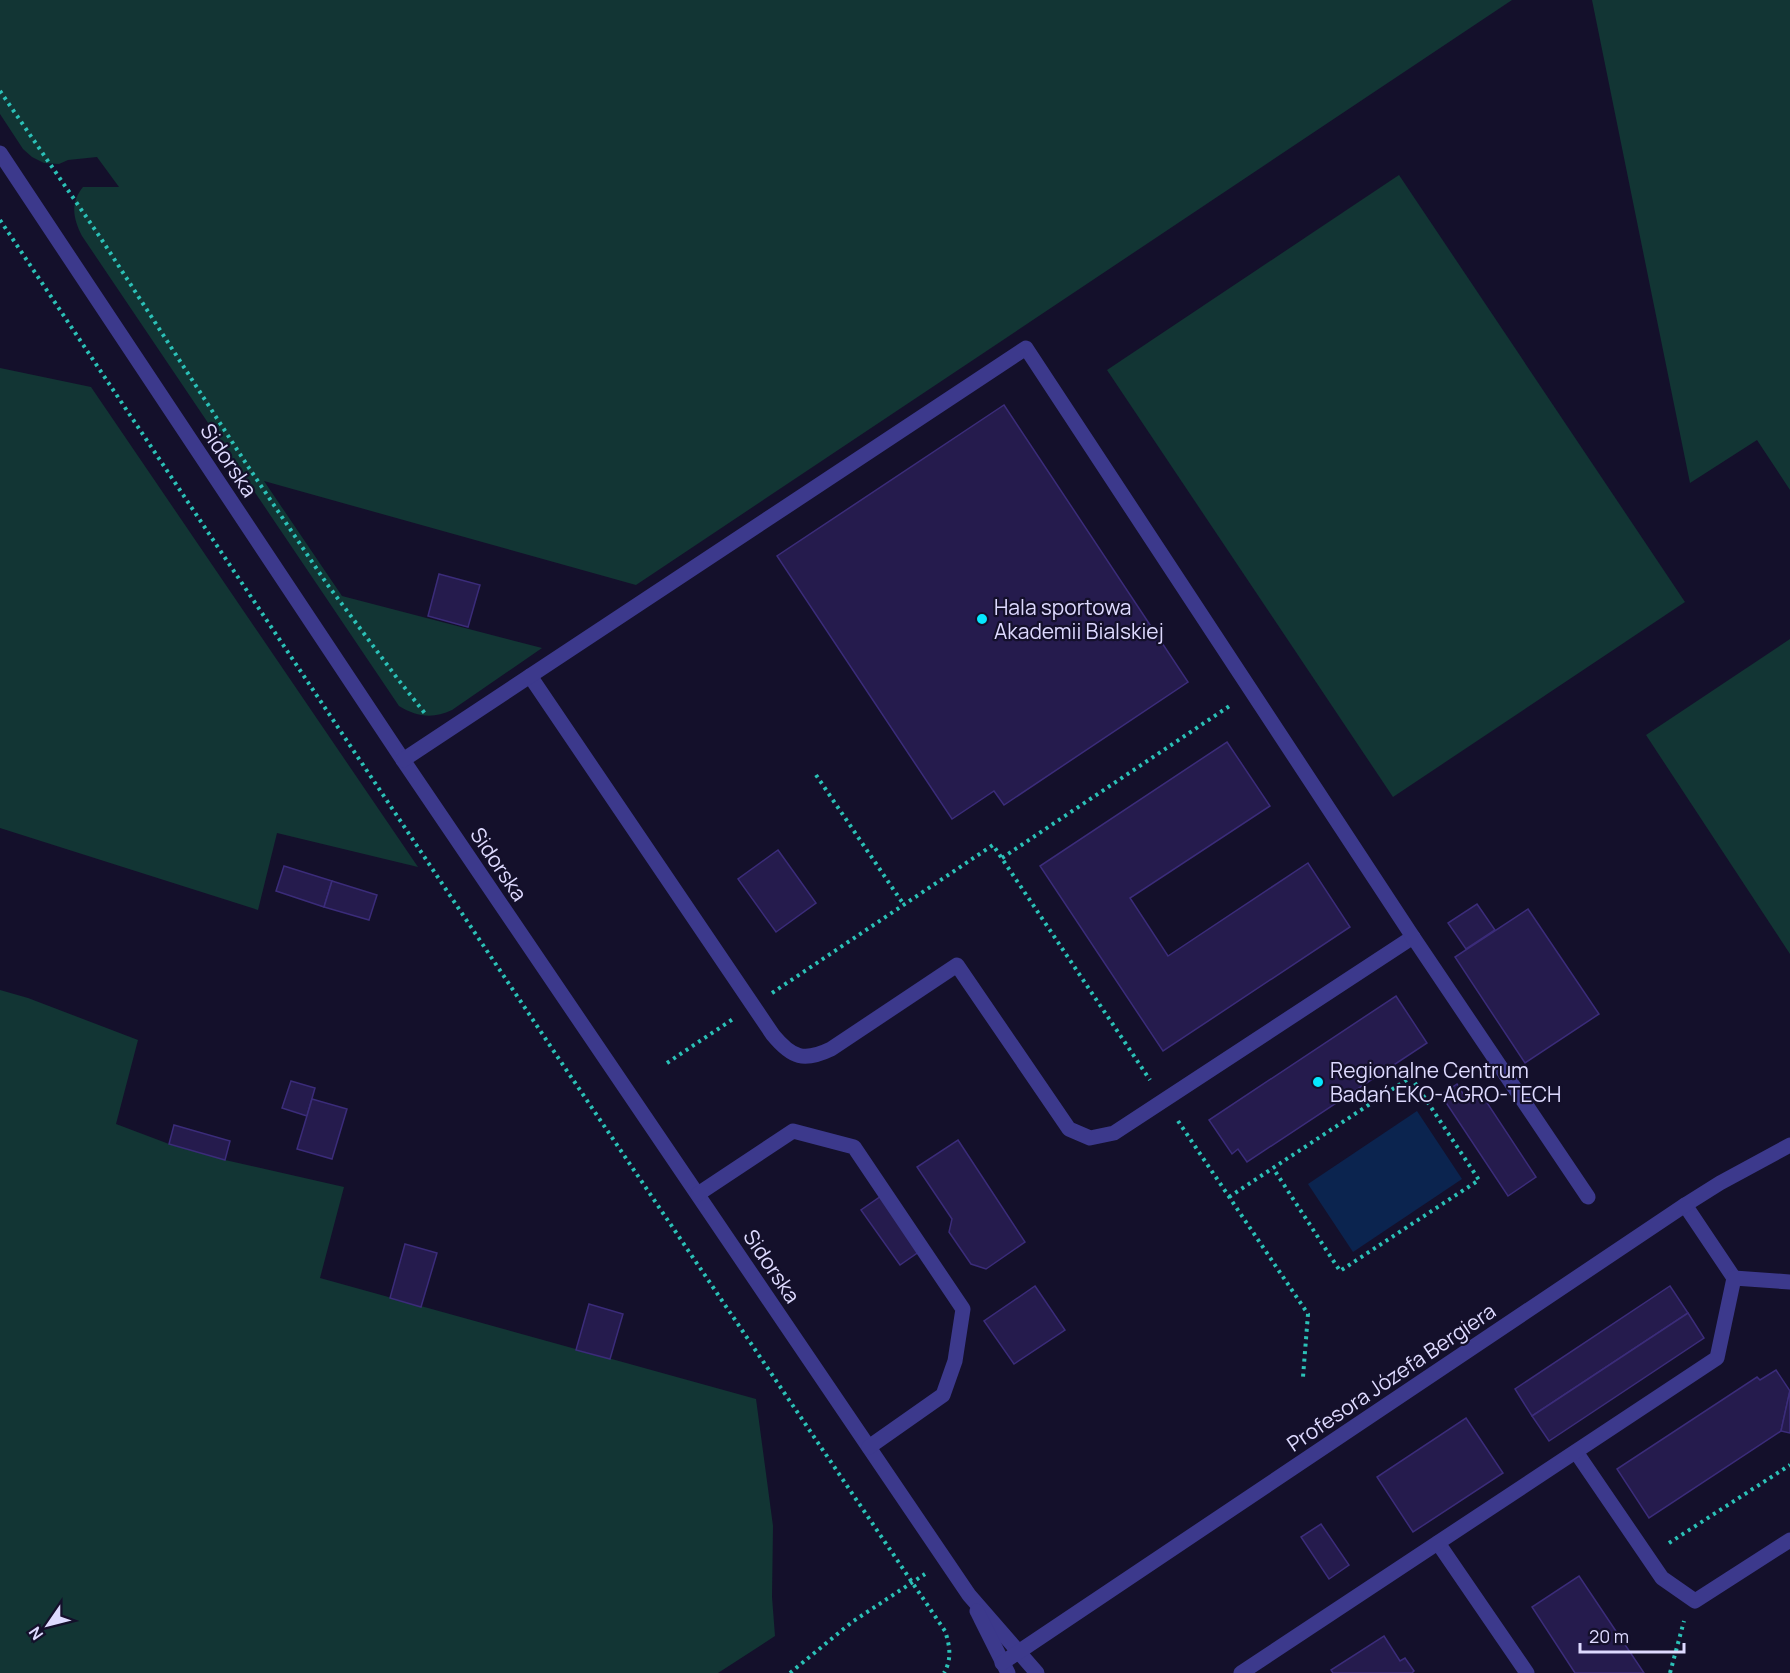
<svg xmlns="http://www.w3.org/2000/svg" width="1790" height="1673" font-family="Manrope,sans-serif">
	<rect width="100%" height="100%" fill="#14102b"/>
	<g fill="#123534">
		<path d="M0,0h1512l-876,585 -372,-104 78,115 200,52 -90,62c-19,9 -35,7 -53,-4l-317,-470c-9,-18 -12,-33 1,-49h36l-22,-30 -29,3 -9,4 -15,-1 -12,-6 -9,-8 -23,-35z"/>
		<path d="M1592,0h198v490l-33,-50 -67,43z"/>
		<path d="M1399,175l286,427 -292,195 -286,-427z"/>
		<path d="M0,368l91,19 327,480 -141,-34 -19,77 -258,-82z"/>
		<path d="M1790,639v315l-144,-219z"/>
		<path d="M0,990l28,8 110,42 -22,84 53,20 56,16 119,27 -24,91 436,121 17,127 -1,71 3,39 -57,37h-718z"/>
	</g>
	<path fill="#0b244f" d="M1417,1111l45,68 -109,73 -45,-68z"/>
	<g fill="#251b4d" stroke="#3b2c7a" stroke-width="1.5">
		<path d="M1004,405l184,277 -184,123 -10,-14 -42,28 -175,-263z"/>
		<path d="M439,574l41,11 -12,42 -40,-11z"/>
		<path d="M1227,742l43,64 -140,92 38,58 140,-93 42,64 -187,124 -123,-185z"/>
		<path d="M778,850l38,53 -40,29 -38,-53z"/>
		<path d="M284,866l48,15 -8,26 -48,-16z"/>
		<path d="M332,881l45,14 -8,25 -45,-13z"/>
		<path d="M1477,904l18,26 -29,19 -18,-26z"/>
		<path d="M1528,909l71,105 -74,49 -70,-106z"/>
		<path d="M1396,996l31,47 -180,119 -9,-13 -6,5 -23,-34z"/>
		<path d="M291,1081l24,7 -8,28 -25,-8z"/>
		<path d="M1457,1084l10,16 13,-8 56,85 -28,19 -67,-101z"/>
		<path d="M312,1099l35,10 -15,50 -35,-10z"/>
		<path d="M174,1125l56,16 -5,19 -56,-16z"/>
		<path d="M958,1140l67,102 -39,27 -15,-5 -22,-32 3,-13 -35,-52z"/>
		<path d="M884,1194l39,55 -23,16 -39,-55z"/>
		<path d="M405,1244l32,9 -16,54 -31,-9z"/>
		<path d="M1035,1286l30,44 -51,34 -30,-43z"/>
		<path d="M1670,1286l18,27 -156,103 -17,-27z"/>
		<path d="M589,1304l34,10 -13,45 -34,-9z"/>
		<path d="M1688,1313l16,25 -155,103 -17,-25z"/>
		<path d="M1776,1370l14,21 -9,40 -132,87 -32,-49 140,-92 3,3z"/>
		<path d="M1790,1390v43l-9,-2z"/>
		<path d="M1466,1418l37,55 -90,59 -36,-55z"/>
		<path d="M1321,1524l28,41 -20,14 -28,-42z"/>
		<path d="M1579,1576l65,97h-69l-43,-66z"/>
		<path d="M1384,1636l16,25 5,-3 9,13 -2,2h-79l-2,-3z"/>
	</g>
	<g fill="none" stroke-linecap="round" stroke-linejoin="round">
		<g stroke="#2bc1b7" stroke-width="4" stroke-dasharray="3 4.5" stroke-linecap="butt">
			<path d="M0,91l100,146 147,228 80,119 70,94 30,38"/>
			<path d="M0,220l559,839 386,572c5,15 7,28 -1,42"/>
			<path d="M816,775l88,130"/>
			<path d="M1002,858l229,-153"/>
			<path d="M772,993l221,-148 157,235"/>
			<path d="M667,1063l66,-44"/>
			<path d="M1178,1121l130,193 -5,63"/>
			<path d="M1229,1197l182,-120 68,103 -139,91 -67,-103"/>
			<path d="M1669,1543l121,-78"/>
			<path d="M790,1673l62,-51 73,-48"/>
			<path d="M1670,1673l14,-52"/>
		</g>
		<g stroke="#3c398c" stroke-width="15">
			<path d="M0,153l403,607 566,835 68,78"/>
			<path d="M530,676l243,359c19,23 31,27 58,14l126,-84 112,164 21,9 24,-5 299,-196"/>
			<path d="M403,760l623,-412 387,589 175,260"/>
			<path d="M698,1194l95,-63 61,16 109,162 -8,52 -12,34 -74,52"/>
			<path d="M1685,1205l49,73"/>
			<path d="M1576,1452l86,126 33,23 95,-61"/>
			<path d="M1438,1543l89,130"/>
			<path d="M977,1611l31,62"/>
			<path d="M1002,1663l683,-458 35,-22 70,-38"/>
			<path d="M1241,1673l476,-315 17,-80 56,4"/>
		</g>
	</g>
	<g fill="#06e8ff" stroke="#14102b" stroke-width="2">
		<circle cx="982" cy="619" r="6"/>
		<circle cx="1318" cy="1082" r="6"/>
	</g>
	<g text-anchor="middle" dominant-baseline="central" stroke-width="4.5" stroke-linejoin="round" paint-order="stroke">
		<g font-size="21" fill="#dedaff" stroke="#14102b">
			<text transform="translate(229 460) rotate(56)">Sidorska</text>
			<text transform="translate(499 864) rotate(56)">Sidorska</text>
			<text transform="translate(772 1266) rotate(56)">Sidorska</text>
			<text transform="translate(1391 1377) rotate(-34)">Profesora Józefa Bergiera</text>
		</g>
		<g font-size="21" fill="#dedaff" stroke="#14102b" text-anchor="start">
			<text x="994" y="607">Hala sportowa<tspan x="994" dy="24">Akademii Bialskiej</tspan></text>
			<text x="1330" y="1070">Regionalne Centrum<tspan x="1330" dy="24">Badań EKO-AGRO-TECH</tspan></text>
		</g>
	</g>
	<g transform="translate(48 1625) rotate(235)" stroke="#14102b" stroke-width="4.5" paint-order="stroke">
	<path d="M0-4.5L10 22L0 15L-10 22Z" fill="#dedaff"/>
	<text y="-9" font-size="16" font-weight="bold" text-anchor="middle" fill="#dedaff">N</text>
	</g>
	<path d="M1580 1643v9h104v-9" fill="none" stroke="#dedaff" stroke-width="3"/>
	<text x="1589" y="1643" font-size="18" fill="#dedaff" stroke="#14102b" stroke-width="4.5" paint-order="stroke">20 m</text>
</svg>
